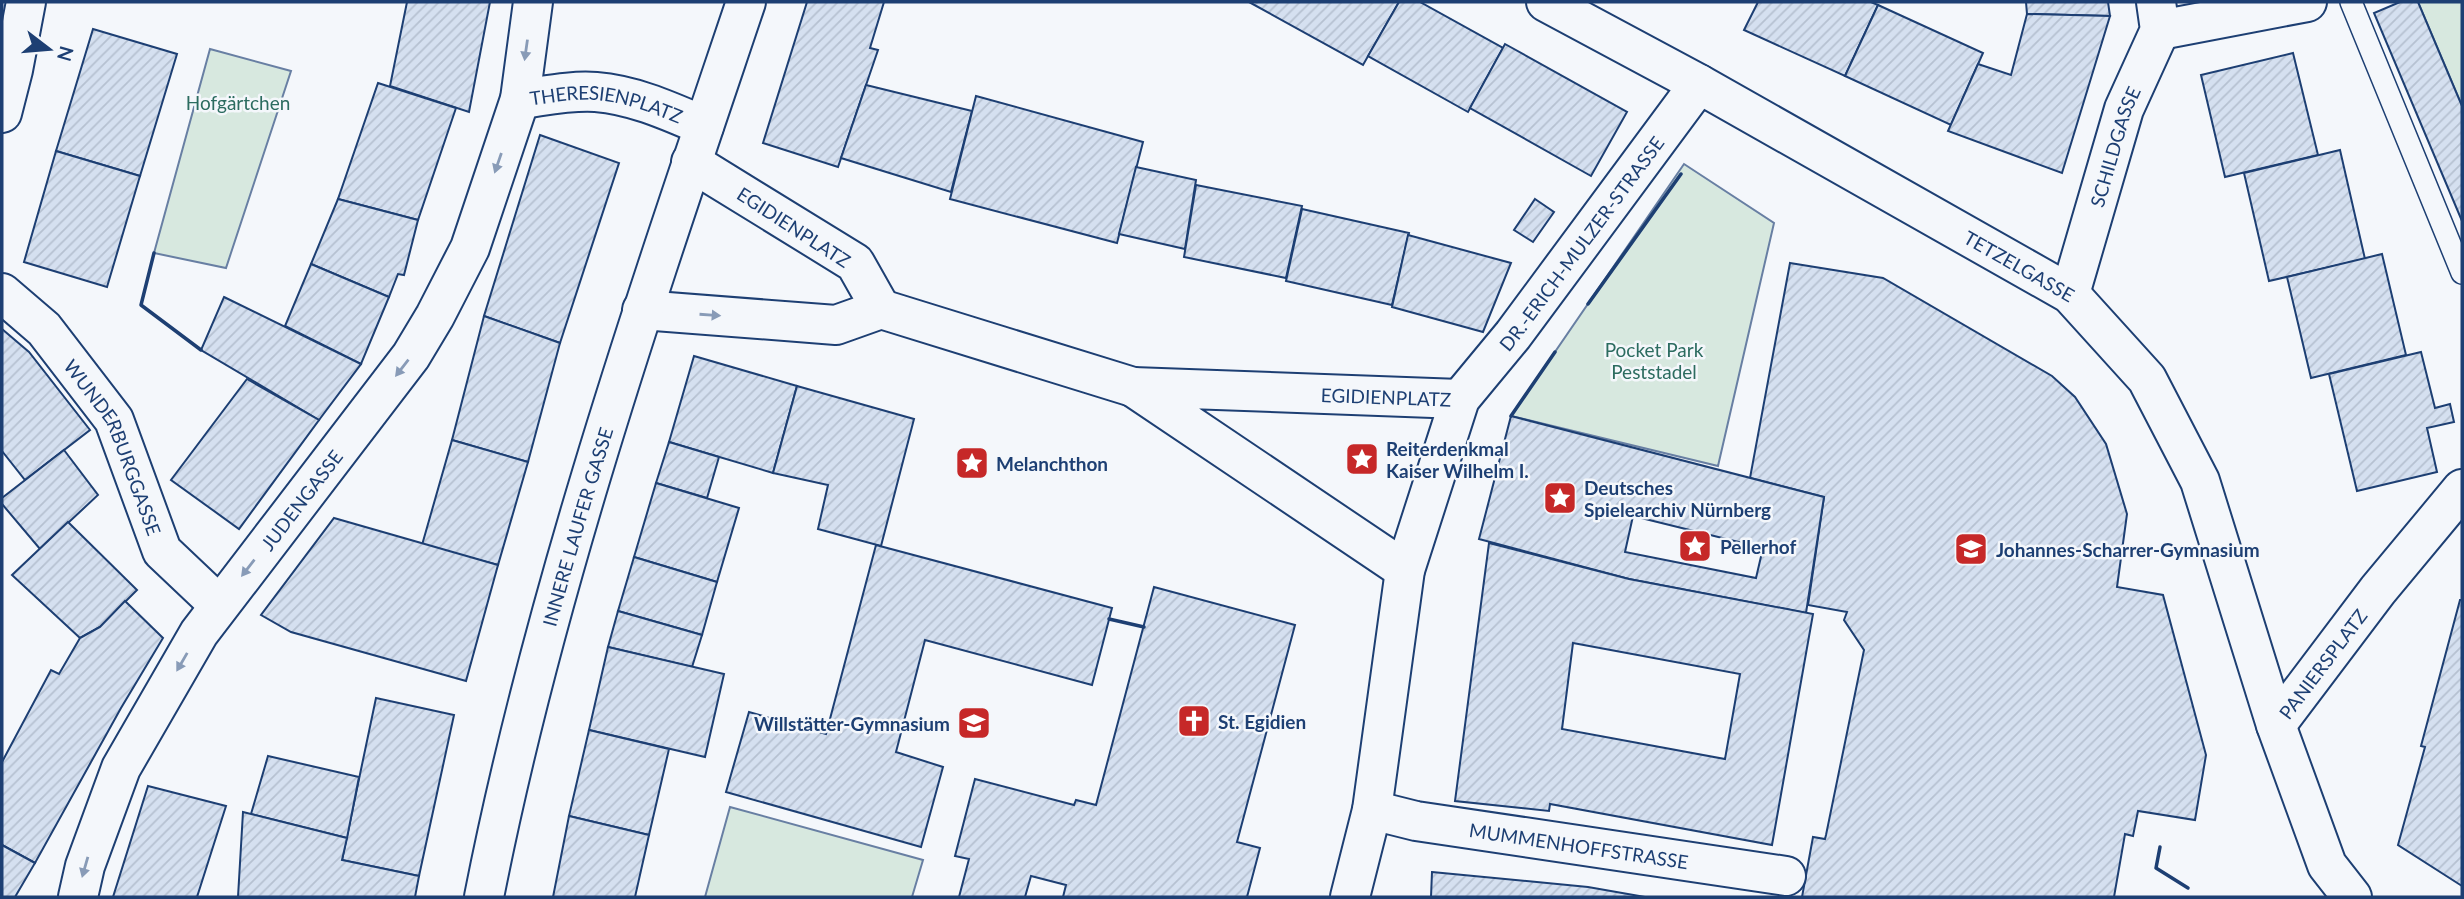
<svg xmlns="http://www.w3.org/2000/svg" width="2464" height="899" font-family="Lato,sans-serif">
	<defs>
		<pattern id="building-hatch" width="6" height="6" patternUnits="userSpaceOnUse" patternTransform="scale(1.75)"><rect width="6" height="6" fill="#d5e0f0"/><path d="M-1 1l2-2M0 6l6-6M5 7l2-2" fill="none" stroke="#b6c1d1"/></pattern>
	</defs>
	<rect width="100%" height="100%" fill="#f4f7fb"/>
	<g fill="#d7e8df" stroke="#687fa3" stroke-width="2">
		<path d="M2418,2h44v104z"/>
		<path d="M210,49l81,22 -65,197 -72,-15z"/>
		<path d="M1684,164l90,59 -56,243 -207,-50z"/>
		<path d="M730,807l193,53 -11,37h-207z"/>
	</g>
	<g fill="url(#building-hatch)" stroke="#1d3f73" stroke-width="2" fill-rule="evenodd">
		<path d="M407,2h83l-21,110 -79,-26z"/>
		<path d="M807,2h77l-14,46 8,2 -40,117 -75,-24z"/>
		<path d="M1249,2h150l-36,63z"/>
		<path d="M1399,2h21l83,46 -35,64 -100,-56z"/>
		<path d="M1758,2h113l7,3 -33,71 -101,-46z"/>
		<path d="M2026,2h82l2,14 -83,-2z"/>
		<path d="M2400,2h18l44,104v115l-88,-208z"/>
		<path d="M1878,5l105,48 -32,72 -106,-49z"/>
		<path d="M2027,14l83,2 -48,157 -114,-42 30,-67 33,11z"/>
		<path d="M93,29l84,25 -37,122 -84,-25z"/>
		<path d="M1505,44l122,68 -36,64 -121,-68z"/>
		<path d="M2293,53l25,102 -93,22 -24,-102z"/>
		<path d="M378,83l78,25 -38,112 -80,-21z"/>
		<path d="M866,85l106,26 -21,81 -110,-34z"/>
		<path d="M976,96l167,46 -26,101 -167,-44z"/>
		<path d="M540,135l79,28 -59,180 -76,-27z"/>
		<path d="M2340,150l25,109 -96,22 -25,-108z"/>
		<path d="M56,151l84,25 -33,111 -83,-25z"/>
		<path d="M1136,167l60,13 -11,69 -66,-15z"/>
		<path d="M1196,185l106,21 -16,72 -102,-21z"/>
		<path d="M338,199l80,21 -14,55 -6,-1 -9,23 -78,-33z"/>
		<path d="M1535,199l19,13 -21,30 -19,-12z"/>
		<path d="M1302,209l107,24 -17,72 -106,-24z"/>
		<path d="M1408,235l103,28 -28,69 -91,-25z"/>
		<path d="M2382,254l24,101 -95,23 -24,-101z"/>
		<path d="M1790,263l93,15 169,98 23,21 31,47 21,70 -10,73 46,8 43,160 -11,65 -57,-9 -5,25 -8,-2 -11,63h-312l11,-60 12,2 1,-4 38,-185 -20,-30 3,-8 -39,-7 16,-108 -74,-19z"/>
		<path d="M311,264l78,33 -28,67 -76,-38z"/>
		<path d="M224,297l137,67 -42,56 -118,-70z"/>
		<path d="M484,316l76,27 -32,119 -76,-22z"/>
		<path d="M2,329l27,23 61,78 -65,50 -23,-29z"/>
		<path d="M2421,352l14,56 15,-4 4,18 -27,6 10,44 -80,19 -28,-117z"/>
		<path d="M694,356l103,30 -24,87 -104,-31z"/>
		<path d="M247,379l72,41 -80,109 -68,-49z"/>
		<path d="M797,386l117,33 -33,127 -63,-17 10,-44 -55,-12z"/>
		<path d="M1511,416l313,81 -18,116 -177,-34 -150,-40zM1633,516l130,32 -7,30 -131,-26z"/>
		<path d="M452,440l76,22 -30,103 -76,-20z"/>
		<path d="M669,442l50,15 -12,41 -51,-15z"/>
		<path d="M64,450l34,45 -58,54 -38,-45v-6z"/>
		<path d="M656,483l83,25 -22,74 -83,-25z"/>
		<path d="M334,518l164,47 -32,116 -175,-49 -30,-17z"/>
		<path d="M68,522l69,68 -37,37 -20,11 -68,-63z"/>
		<path d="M1489,543l140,36 184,35 -41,231 -222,-41 -1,7 -94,-10zM1573,643l167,31 -15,85 -163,-30z"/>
		<path d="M876,545l236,63 -20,77 -167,-45 -29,112 47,15 -22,80 -195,-55 23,-80 77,22z"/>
		<path d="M634,557l83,25 -15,53 -84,-24z"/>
		<path d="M1154,587l141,38 -58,217 23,6 -13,49h-184l3,-12 -35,-9 -6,21h-66l10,-38 -14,-3 20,-77 99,26 2,-5 20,5z"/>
		<path d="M2460,600h2v286l-64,-41 27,-98 -4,-1z"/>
		<path d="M125,601l38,37 -42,70 -86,155 -33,-18v-83l49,-92 8,4 21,-36 20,-11z"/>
		<path d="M618,611l84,24 -10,32 -84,-20z"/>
		<path d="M608,647l116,27 -19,83 -116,-27z"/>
		<path d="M376,698l78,17 -35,161 -77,-16z"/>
		<path d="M589,730l80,19 -20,86 -80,-19z"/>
		<path d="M268,756l91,21 -12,61 -96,-24z"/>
		<path d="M148,786l78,20 -29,91h-84z"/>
		<path d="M243,812l104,26 -5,22 77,16 -4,21h-177z"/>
		<path d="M569,816l80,19 -14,62h-82z"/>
		<path d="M2,845l33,18 -20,34h-13z"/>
		<path d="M1432,872l156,15 57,10h-214z"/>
	</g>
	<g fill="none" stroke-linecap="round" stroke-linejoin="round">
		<defs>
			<path id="service" d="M2351,2l111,271"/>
			<g id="minor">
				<path id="s1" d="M1546,2l153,82 371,210 77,85 53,102 76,244 51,140 25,32"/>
				<path d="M2160,30l147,-28"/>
				<path id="s2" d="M520,99c24,-3 51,-9 76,-7 38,3 73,19 108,34"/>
				<path d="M2,113l11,-43 13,-68"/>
				<path id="s3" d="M2,293l42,36 70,91 48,131 57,54"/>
				<path id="s4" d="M2070,294l54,-185 36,-79 -4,-28"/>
				<path d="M881,309l252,78"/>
				<path d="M642,310l194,15 45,-16 -26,-46 -164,-101"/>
				<path id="s5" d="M1405,570l-272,-183 327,12"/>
				<path id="s6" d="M2276,725l102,-135 84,-101"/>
				<path id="s7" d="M1372,810l44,11 370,55"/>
				<path id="s8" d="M78,897l7,-31 36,-98 78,-135 212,-277 24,-40 35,-68 50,-149 13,-97"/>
				<path id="s9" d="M1350,897l22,-87 33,-240 55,-171 53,-64 186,-251"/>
			</g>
			<g id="tertiary">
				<path id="s10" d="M484,897c60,-305 163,-601 262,-895"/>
			</g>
		</defs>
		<use href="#service" stroke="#1d3f73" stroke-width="24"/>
		<use href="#minor" stroke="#1d3f73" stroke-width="42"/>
		<use href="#tertiary" stroke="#1d3f73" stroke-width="42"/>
		<use href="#service" stroke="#f4f7fb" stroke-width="21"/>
		<use href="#minor" stroke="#f4f7fb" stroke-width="38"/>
		<use href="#tertiary" stroke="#f4f7fb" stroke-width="38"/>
		<g stroke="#1d3f73" stroke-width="3.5">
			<path d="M154,253l-13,52 60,45"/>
			<path d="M1588,304l93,-130"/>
			<path d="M1511,416l44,-64"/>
			<path d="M1109,619l35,8"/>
			<path d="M2160,847l-4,21 32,20"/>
		</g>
	</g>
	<defs><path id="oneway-solid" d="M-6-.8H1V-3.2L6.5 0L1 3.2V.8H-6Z" transform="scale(1.75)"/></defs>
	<g fill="#889bb7">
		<use href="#oneway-solid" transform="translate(526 50) rotate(98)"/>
		<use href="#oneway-solid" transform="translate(498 163) rotate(109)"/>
		<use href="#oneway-solid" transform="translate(710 315) rotate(4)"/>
		<use href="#oneway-solid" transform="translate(402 368) rotate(128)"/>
		<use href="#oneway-solid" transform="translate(248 568) rotate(128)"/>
		<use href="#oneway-solid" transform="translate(182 662) rotate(120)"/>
		<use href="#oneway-solid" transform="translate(85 867) rotate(106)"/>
	</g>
	<defs>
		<symbol id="sight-square" viewBox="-11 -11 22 22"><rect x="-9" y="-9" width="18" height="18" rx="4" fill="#c62828" stroke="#f4f7fb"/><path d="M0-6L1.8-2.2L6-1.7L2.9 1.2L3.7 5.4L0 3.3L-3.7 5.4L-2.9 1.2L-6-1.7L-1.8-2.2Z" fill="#fff"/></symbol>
		<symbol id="school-square" viewBox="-11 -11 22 22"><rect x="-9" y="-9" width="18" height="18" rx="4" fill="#c62828" stroke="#f4f7fb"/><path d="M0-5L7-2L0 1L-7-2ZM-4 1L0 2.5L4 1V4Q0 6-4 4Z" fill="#fff"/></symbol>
		<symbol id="church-square" viewBox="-11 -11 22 22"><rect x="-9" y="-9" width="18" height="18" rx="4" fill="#c62828" stroke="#f4f7fb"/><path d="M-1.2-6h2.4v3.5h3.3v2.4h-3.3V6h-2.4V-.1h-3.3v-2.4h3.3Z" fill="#fff"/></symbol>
	</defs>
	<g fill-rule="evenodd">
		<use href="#sight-square" x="1343" y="440" width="38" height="38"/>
		<use href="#sight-square" x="953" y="444" width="38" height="38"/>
		<use href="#sight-square" x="1541" y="479" width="38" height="38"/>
		<use href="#sight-square" x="1676" y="527" width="38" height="38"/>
		<use href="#school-square" x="1952" y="530" width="38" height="38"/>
		<use href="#church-square" x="1175" y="702" width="38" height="38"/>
		<use href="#school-square" x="955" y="704" width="38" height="38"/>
	</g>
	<g text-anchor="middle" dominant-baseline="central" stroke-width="5" stroke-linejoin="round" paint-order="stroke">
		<g font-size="19" fill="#2c6c60" stroke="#f4f7fb">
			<text x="238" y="102">Hofgärtchen</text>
			<text x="1654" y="349">Pocket Park<tspan x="1654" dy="22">Peststadel</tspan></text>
		</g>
		<g font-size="19" fill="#1d3f73" stroke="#f4f7fb">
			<text stroke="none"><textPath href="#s2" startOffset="88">THERESIENPLATZ</textPath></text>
			<text stroke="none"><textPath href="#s4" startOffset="154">SCHILDGASSE</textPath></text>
			<text transform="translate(794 227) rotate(33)">EGIDIENPLATZ</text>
			<text stroke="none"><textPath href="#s9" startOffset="709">DR.-ERICH-MULZER-STRASSE</textPath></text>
			<text stroke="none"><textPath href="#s1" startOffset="542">TETZELGASSE</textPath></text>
			<text stroke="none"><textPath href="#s5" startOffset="581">EGIDIENPLATZ</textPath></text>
			<text stroke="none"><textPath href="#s3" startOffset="194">WUNDERBURGGASSE</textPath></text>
			<text stroke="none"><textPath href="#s8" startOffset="460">JUDENGASSE</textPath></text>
			<text stroke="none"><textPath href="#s10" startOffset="382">INNERE LAUFER GASSE</textPath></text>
			<text stroke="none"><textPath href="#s6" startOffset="77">PANIERSPLATZ</textPath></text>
			<text stroke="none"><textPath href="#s7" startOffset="210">MUMMENHOFFSTRASSE</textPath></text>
		</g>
		<g font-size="19" font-weight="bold" fill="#1d3f73" stroke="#f4f7fb" text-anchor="start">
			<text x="1386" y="448">Reiterdenkmal<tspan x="1386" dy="22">Kaiser Wilhelm I.</tspan></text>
			<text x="996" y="463">Melanchthon</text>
			<text x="1584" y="487">Deutsches<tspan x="1584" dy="22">Spielearchiv Nürnberg</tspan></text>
			<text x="1720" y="546">Pellerhof</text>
			<text x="1996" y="549">Johannes-Scharrer-Gymnasium</text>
			<text x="1218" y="721">St. Egidien</text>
			<text x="950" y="723" text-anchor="end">Willstätter-Gymnasium</text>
		</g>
	</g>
	<rect width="2464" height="899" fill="none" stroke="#1d3f73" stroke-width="7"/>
	<g transform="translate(49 49) rotate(106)" stroke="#f4f7fb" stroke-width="5" paint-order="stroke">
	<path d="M0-5L12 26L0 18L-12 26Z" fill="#1d3f73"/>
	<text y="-10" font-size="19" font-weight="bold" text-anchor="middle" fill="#1d3f73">N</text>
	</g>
</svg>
